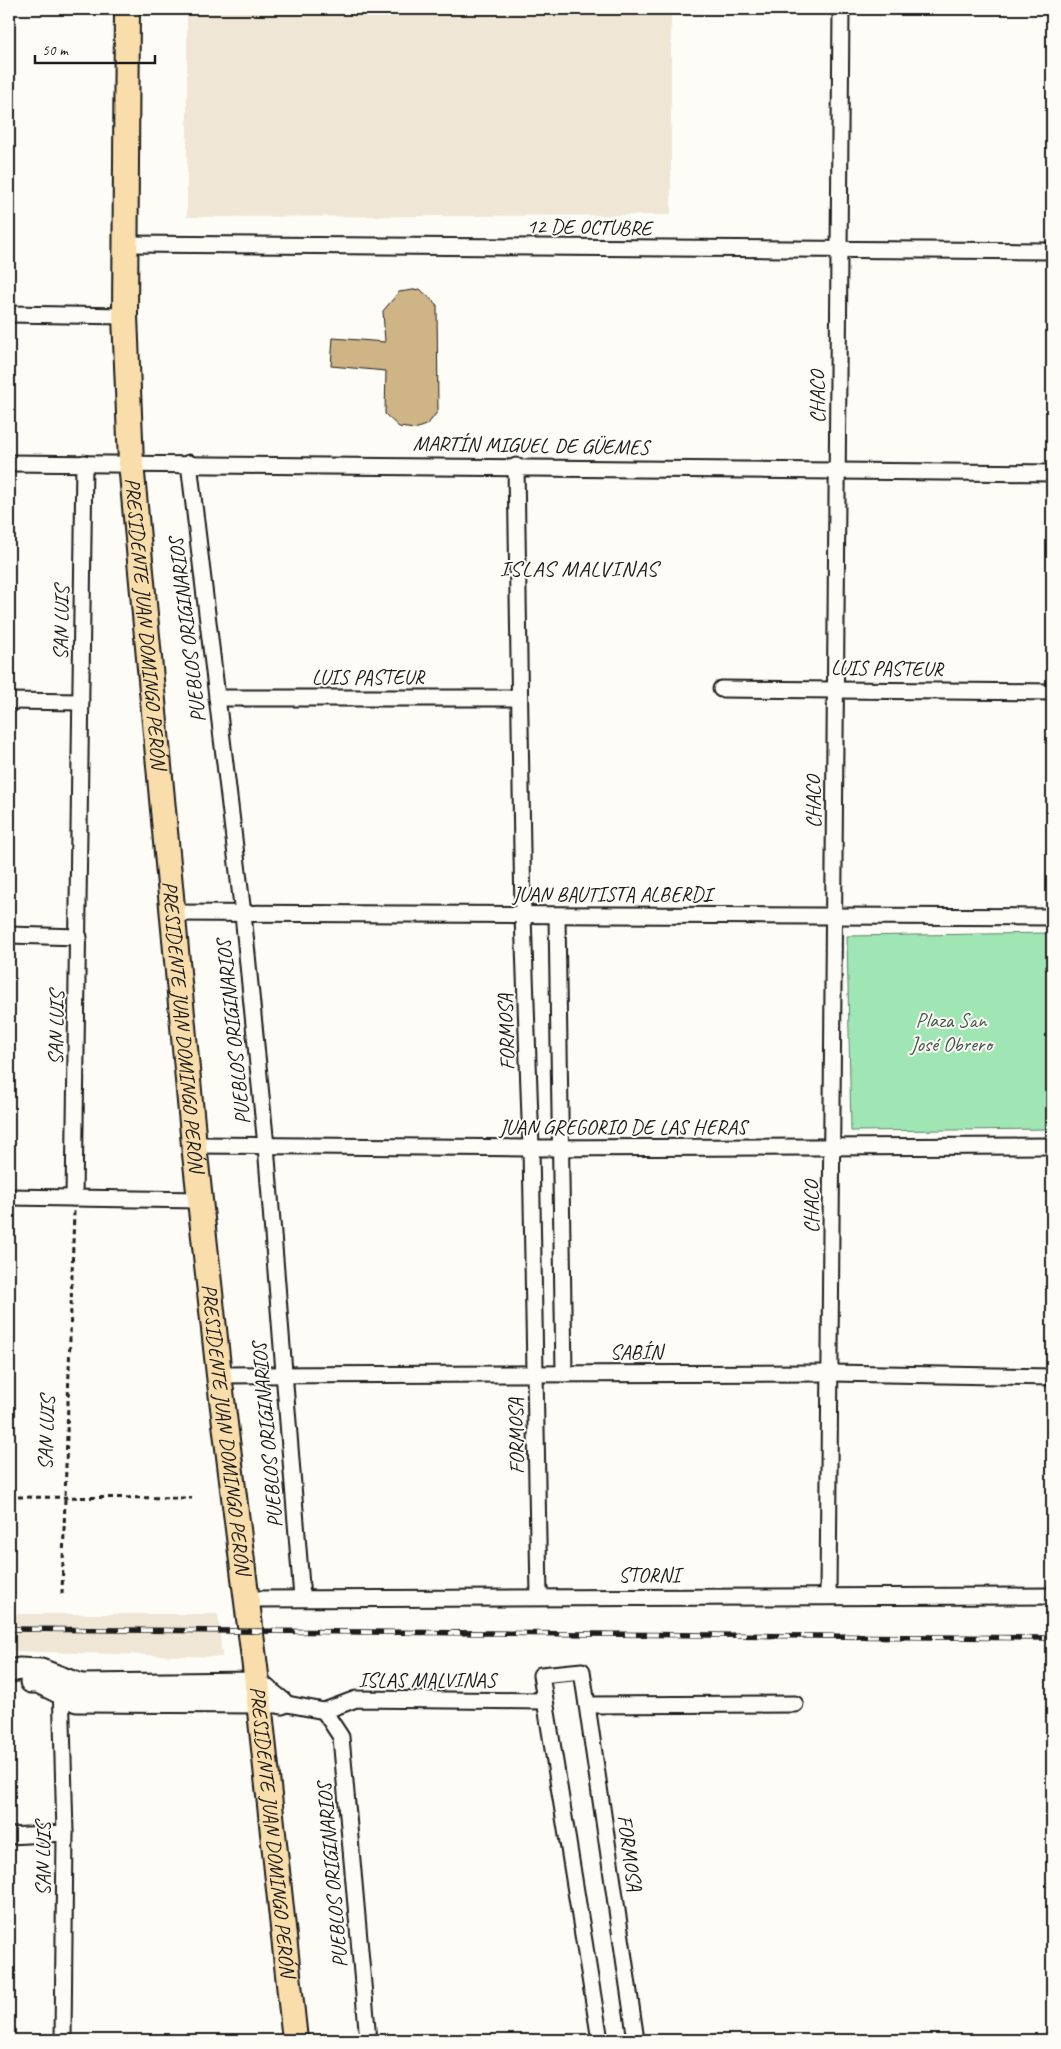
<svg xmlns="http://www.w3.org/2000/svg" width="1061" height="2049" font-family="Caveat,sans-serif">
	<rect width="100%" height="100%" fill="#fdfcf7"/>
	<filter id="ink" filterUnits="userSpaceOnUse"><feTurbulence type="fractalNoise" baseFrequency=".02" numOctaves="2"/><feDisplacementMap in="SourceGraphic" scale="10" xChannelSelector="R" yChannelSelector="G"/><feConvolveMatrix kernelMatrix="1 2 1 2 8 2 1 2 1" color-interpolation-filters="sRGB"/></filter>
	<g filter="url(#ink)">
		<g fill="#efe6d5">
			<path d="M187,9h484v206l-484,2z"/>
			<path d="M9,1614h209l4,43 -213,-6z"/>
		</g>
		<path fill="#a0e6b4" stroke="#5e8168" d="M1052,933v196l-201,2 -4,-195z"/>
		<path fill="#cfb485" stroke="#1c1c1c" d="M420,289l17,16 1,106 -10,13 -13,5 -16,-2 -14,-13 1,-43 -55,-5 2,-28 52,4 -2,-31 16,-19z"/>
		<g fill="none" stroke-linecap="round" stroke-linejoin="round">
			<defs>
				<g id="street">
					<path d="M125,244l927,7"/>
					<path d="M9,314l116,2"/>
					<path d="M9,463l1043,10"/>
					<path d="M189,463l54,451 23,232 36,452"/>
					<path d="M516,466l7,450 8,232 8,448"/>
					<path d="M721,689l331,3"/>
					<path d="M217,698h302"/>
					<path d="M9,701l72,1"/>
					<path d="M173,913l879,4"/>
					<path d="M557,916l7,457"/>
					<path d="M9,935l70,2"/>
					<path d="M194,1145l337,3 521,-2"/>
					<path d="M9,1197l191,3"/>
					<path d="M74,1198l10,-735"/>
					<path d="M219,1375l612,-2 221,4"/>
					<path d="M828,1596l13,-1587"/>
					<path d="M247,1599l805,-3"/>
					<path d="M61,1684l4,149 -2,207"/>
					<path d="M282,1703l42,8 32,-12 189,2"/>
					<path d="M587,1705l208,-1"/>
					<path d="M324,1711l17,26 27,303"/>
					<path d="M9,1836l56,-3"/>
					<path d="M600,2040l-59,-365 41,-4 54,369"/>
				</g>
				<g id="secondary">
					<path d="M9,1672l10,-3 22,1 40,15 176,-2 25,20"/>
					<path d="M31,1682h7l39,19 199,1"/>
				</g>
				<g id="primary">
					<path id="s1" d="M127,9l-2,307 6,147 63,682 25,230 38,308 38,357"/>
				</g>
			</defs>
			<use href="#street" stroke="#1c1c1c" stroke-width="19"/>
			<use href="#secondary" stroke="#1c1c1c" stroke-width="25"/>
			<use href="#primary" stroke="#1c1c1c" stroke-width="28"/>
			<g stroke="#1c1c1c" stroke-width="3" stroke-dasharray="5 4" stroke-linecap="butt">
				<path d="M9,1497l183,1"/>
				<path d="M62,1594l12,-383"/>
			</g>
			<use href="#street" stroke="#fdfcf7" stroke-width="15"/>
			<use href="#secondary" stroke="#fdfcf7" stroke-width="21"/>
			<use href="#primary" stroke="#f9deab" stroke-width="24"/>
			<defs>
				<path id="rail" d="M9,1629l1043,9"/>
			</defs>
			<use href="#rail" stroke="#1c1c1c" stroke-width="5.5"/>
			<use href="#rail" stroke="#fdfcf7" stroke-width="4" stroke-dasharray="11" stroke-linecap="butt"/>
		</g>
	</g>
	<g text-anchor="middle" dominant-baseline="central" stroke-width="4" stroke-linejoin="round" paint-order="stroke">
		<g font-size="21" fill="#1c1c1c" stroke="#fdfcf7">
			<text transform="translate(589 227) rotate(1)">12 DE OCTUBRE</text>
			<text transform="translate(817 397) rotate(-90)">CHACO</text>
			<text transform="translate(531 445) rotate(1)">MARTÍN MIGUEL DE GÜEMES</text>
			<text transform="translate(61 623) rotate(-89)">SAN LUIS</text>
			<text stroke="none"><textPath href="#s1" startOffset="615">PRESIDENTE JUAN DOMINGO PERÓN</textPath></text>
			<text transform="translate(187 630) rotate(-97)">PUEBLOS ORIGINARIOS</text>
			<text transform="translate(887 668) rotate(1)">LUIS PASTEUR</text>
			<text x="368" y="677">LUIS PASTEUR</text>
			<text transform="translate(813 802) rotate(-90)">CHACO</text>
			<text x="612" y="894">JUAN BAUTISTA ALBERDI</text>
			<text stroke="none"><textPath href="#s1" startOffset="1020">PRESIDENTE JUAN DOMINGO PERÓN</textPath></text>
			<text transform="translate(56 1028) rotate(-89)">SAN LUIS</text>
			<text transform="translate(233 1032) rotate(-96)">PUEBLOS ORIGINARIOS</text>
			<text transform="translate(506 1032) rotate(-92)">FORMOSA</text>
			<text x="623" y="1127">JUAN GREGORIO DE LAS HERAS</text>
			<text transform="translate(811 1207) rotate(-90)">CHACO</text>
			<text x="636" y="1352">SABÍN</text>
			<text stroke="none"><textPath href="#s1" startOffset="1425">PRESIDENTE JUAN DOMINGO PERÓN</textPath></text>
			<text transform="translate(46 1433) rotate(-88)">SAN LUIS</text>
			<text transform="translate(267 1435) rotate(-95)">PUEBLOS ORIGINARIOS</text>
			<text transform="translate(516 1436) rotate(-91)">FORMOSA</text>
			<text x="649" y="1575">STORNI</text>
			<text x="427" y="1680">ISLAS MALVINAS</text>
			<text stroke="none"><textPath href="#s1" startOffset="1830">PRESIDENTE JUAN DOMINGO PERÓN</textPath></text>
			<text transform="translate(630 1853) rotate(82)">FORMOSA</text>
			<text transform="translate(43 1859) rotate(-90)">SAN LUIS</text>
			<text transform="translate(332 1875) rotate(-95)">PUEBLOS ORIGINARIOS</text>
		</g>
		<g font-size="21" fill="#44594a" stroke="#fdfcf7">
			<text x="951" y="1020">Plaza San<tspan x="951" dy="24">José Obrero</tspan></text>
		</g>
		<g font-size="22" letter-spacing="1" fill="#1c1c1c" stroke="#fdfcf7">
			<text x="579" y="569">ISLAS MALVINAS</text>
		</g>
	</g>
	<rect width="1061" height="2049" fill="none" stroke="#fdfcf7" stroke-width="30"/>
	<rect x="15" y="15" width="1031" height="2019" fill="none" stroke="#1c1c1c" stroke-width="2" filter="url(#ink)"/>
	<path d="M35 55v8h120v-8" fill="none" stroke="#1c1c1c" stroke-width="2.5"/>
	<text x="42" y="55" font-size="15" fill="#1c1c1c" stroke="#fdfcf7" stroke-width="4" paint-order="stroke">50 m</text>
</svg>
